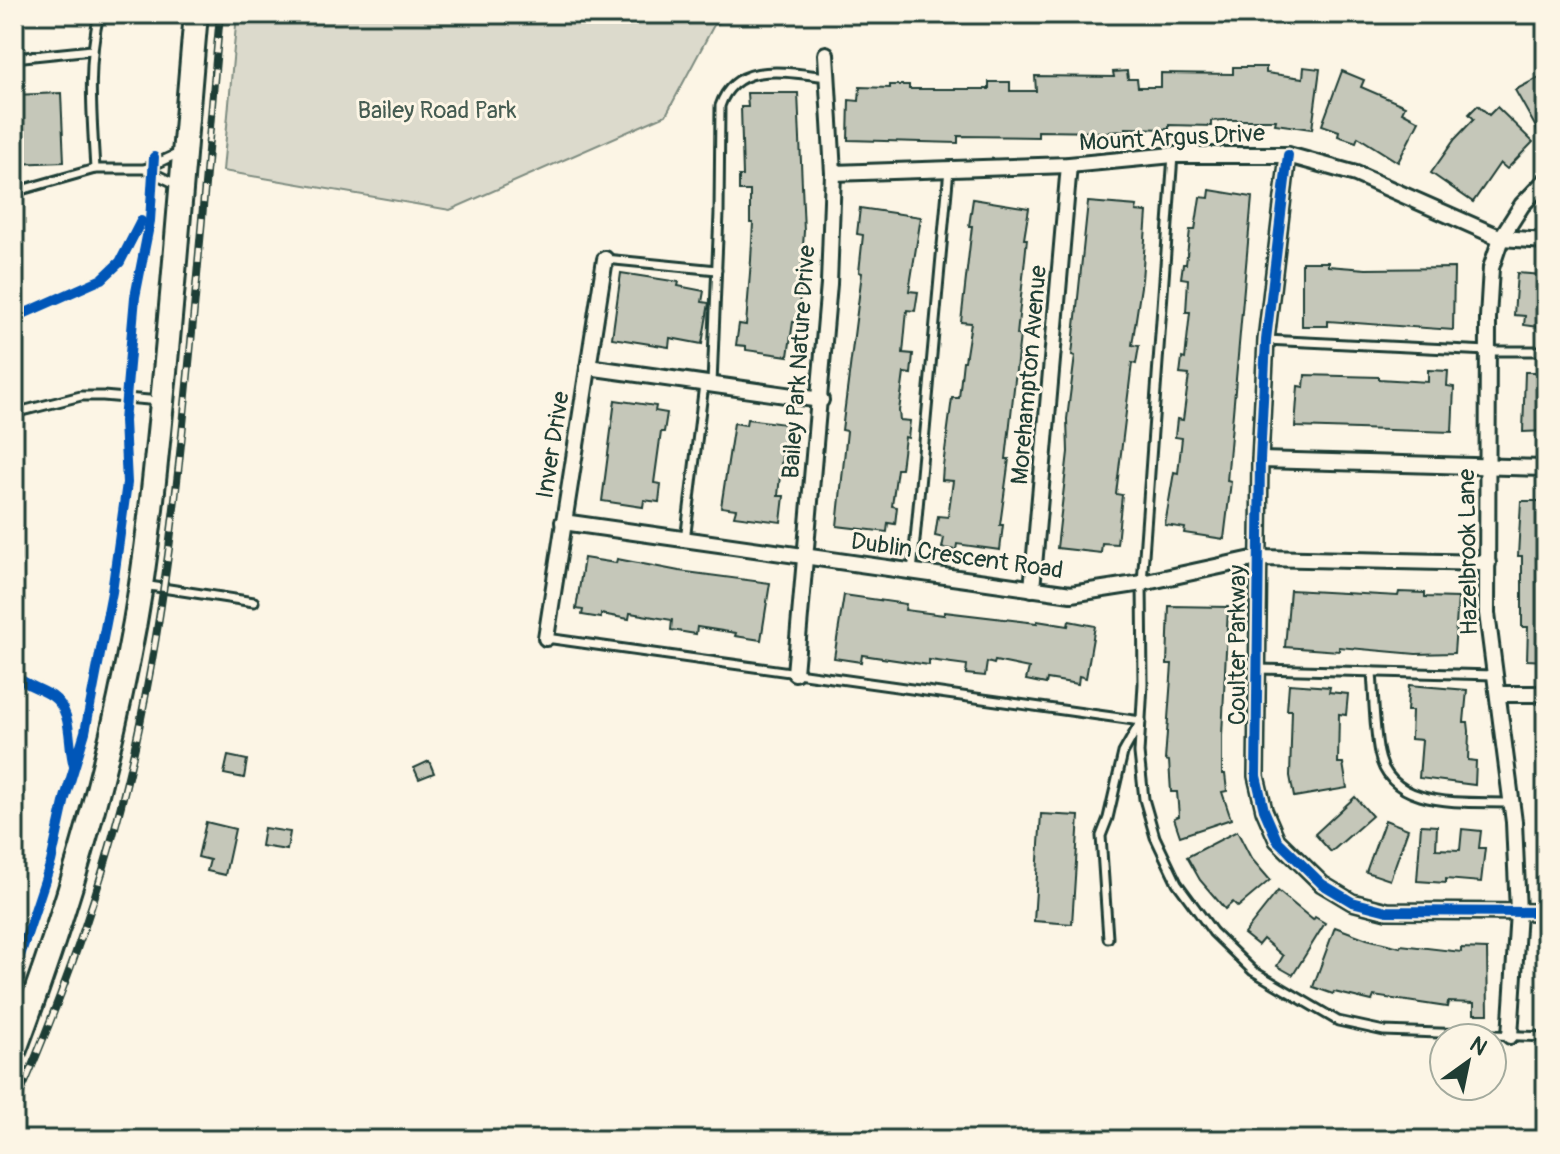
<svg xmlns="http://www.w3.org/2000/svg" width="1560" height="1154" font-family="Pangolin,sans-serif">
	<rect width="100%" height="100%" fill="#fcf5e5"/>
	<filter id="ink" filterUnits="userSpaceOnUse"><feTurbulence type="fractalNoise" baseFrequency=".0125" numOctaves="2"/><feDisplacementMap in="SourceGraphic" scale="16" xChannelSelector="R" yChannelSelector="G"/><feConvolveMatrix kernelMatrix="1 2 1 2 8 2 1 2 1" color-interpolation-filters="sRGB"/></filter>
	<g filter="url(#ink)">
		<path fill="#dcdacc" stroke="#7e8c80" stroke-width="2" d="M237,14h497l-19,9 -49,92 -216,95 -227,-39z"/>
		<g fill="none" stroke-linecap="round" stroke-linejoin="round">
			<path stroke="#758479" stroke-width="5" d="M715,23l19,-9"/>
		</g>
		<g fill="#c5c7b9" stroke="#1f3d34" stroke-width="2">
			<path d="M1233,67h33v6l37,5 1,-11 16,2 -8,60 -37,-5 1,-4h-52l-13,1v5l-42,-1v4l-43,-1v3l-20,1 -68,-1v6l-80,-1v7l-110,-3 1,-40 10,1 1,-14 30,1v-3h19v4h80v-7h21v9h26l-1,-15 79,1 -1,-5 14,-1 1,8h9l1,8h23v-14l72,1z"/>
			<path d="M1342,71l22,9 -3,7 44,19 -3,6 17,9 -21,41 -40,-25 -2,5 -18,-6 1,-5 -17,-6z"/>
			<path d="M1546,74v52l-8,5 -23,-41z"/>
			<path d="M61,93l3,69 -50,2v-69z"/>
			<path d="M747,93h51l6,138 -6,92 -5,-1 -5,34 -42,-6v-4l-10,-1 3,-21 7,1 5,-65 2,-37h-3v-32h-11v-15h4l-2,-69h7z"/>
			<path d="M1478,105l11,10 8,-8 36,35 -26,27 -7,-6 -27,39 -42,-29 24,-34 19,-20 -5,-5z"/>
			<path d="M1210,190l42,7 -25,284 4,1 -7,57 -40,-6 1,-5 -20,-3 9,-53 4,1 4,-35 -7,-1 2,-18 6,1 6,-45 -9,-1 2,-16 3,1 5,-47h-4l2,-33 -7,-1 2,-14h3l4,-34h5l5,-33 9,1z"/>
			<path d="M973,199l56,9 -5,31h3l-10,96h3l-14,124h3l-9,66h3l-3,25 -43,-6 -1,6 -14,-2 2,-10 -9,-2 3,-20 10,1 5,-36 -11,-1 1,-14 9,-68h7l4,-37h2l6,-38 -10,-1 11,-96h-3z"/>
			<path d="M1088,202l49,4 -1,5 11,1 -5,68 -10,65 7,1 -3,18 -4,-1 -16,131 6,1 -5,49 -15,-1 -1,10 -44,-5 11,-96 -1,-33 8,-63 -3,-1z"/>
			<path d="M860,208l61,9 -12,74 9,1 -3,19 -8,-1 -4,43 10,1 -2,20 -7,-1 -5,38 1,9 10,1 -2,17 -3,-1 -4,32h-4l-5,37 5,1 -2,17 -7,-1 -1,9 -50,-6 10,-95 -5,-1 20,-157 -3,-1 4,-37 -6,-1z"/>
			<path d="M1302,262h26v4l38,3 88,-1 -1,62 -125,-9v5h-26z"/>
			<path d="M621,273l58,9 -1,4 26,5 -2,11 7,1 -7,41 -32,-6 -1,9 -57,-9z"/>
			<path d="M1517,273l26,2 -4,52 -15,-2 1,-9 -11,-1z"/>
			<path d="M1428,370l20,1 -1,15 7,1 -2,45 -157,-5 3,-41 6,1 1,-12 74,2v2l49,3z"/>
			<path d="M1525,372h21v59l-23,1z"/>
			<path d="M615,400l41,6 -1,5 12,2 -3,19h-3l-7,51 7,1 -2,18 -15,-2 -1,7 -41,-6z"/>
			<path d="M747,419l38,5 -7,72h6l-3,26 -47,-6 2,-7 -15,-2 13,-84 12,2z"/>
			<path d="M1521,501h25v160l-19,-1 1,-33h-6v-71h-4z"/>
			<path d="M584,558l32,5 1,-4 62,12 91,12 -9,57 -26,-4 1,-3 -39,-6 -1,7 -25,-4 1,-10 -42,-7 -1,6 -28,-5v4l-19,-3 1,-5 -7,-1z"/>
			<path d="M1290,590l108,6 1,-4 26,1v4l33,1 -4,55 -38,1 -77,-7v4l-54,-4z"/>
			<path d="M844,595l62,9 -1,6 39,5v-3l93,11v-2l31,5 1,-5 26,5 -9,52 -7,-2 -1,8 -31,-5 -1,5 -20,-4 3,-12 -34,-7 -1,3 -7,-2 -2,14 -19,-2 1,-9 -38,-5v5l-67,-10 -1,7 -27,-4z"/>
			<path d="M1169,606l59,1 -6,129v38h3l2,17 -5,1 9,27 -51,17 -6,-18 5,-2 -2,-24h-6l-2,-31 -4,-1 7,-96h-5z"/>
			<path d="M1289,684l41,3 -1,5 19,2 -2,21 -7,-1 -1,49h5l4,25 -53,9 -4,-21 2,-66h-5z"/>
			<path d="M1409,685l58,5 -3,32h4l1,9 -1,29 8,1 -1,24 -56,-7 3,-38 -11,-1 1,-28h-5z"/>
			<path d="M228,756l19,4 -3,18 -20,-4z"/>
			<path d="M429,761l5,12 -15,6 -5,-11z"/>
			<path d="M1355,797l17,19 -41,36 -16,-18z"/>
			<path d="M1041,814l38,2 -7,108 -38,-3z"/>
			<path d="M1385,820l23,9 -18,51 -24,-8z"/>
			<path d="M206,822l29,7 -10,46 -18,-4 3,-11 -12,-3z"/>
			<path d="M1421,825l16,1 -1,23 24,1 2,-21 19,2 -2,17h6l-4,34 -35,-3v4l-29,-2z"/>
			<path d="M264,828l26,4 -3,18 -26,-4z"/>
			<path d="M1237,831l14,27 19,22 -32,27 -5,-5 -8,7 -25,-29 -13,-23z"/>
			<path d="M1278,891l35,29 2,-3 10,6 -32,52 -16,-9 6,-10 -20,-17 -5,6 -14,-11z"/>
			<path d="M1335,927l32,12 33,8 1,-2 60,7v-4l26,1 1,65h-14v-11l-26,-1 -1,5 -73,-11 -2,5 -38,-9 -1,2 -20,-7z"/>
		</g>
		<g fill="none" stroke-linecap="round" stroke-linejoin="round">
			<defs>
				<g id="lane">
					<path d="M99,14c-12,52 -7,102 -4,155h50l33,16"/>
					<path d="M14,58l78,-8"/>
					<path d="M1173,155l-31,428 1,101 -4,69 5,46 11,38 22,46 36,49 40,39 85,50 46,10 162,6"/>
					<path d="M145,169l34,-16"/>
					<path d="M14,192l81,-23"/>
					<path d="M605,259l112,11"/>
					<path d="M1266,340l222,11h58"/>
					<path d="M712,384l7,-171 1,-107c16,-47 69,-33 108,-29"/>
					<path d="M14,413l67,-17h22l57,5"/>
					<path d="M685,541l19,-157"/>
					<path d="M14,545v15"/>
					<path d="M912,573l37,-404"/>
					<path d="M143,585l111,17"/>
					<path d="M546,638l595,83 -18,32 -15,65 -7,18 7,102"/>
					<path d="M1257,669l238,6"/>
					<path d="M1372,672c2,26 2,55 7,81 11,58 87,48 132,50"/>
				</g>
				<g id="street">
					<path d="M1288,155l-22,185 -6,120 -4,316 8,34 13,30 45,44 30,18 35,9 159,1"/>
					<path d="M833,173l236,-8 104,-10h115l68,19 145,64 45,3"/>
					<path d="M588,367l233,33"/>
					<path d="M1260,460l286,8"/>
					<path d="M563,522l508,72 71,-11 115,-25 231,5"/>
					<path d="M1032,589l37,-424"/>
					<path d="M546,638l59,-379"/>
					<path d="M795,673l34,-389 4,-111 -7,-119"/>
					<path d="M1498,694h48"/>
					<path d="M1510,1036l8,-124 -4,-90 -27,-209 1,-295 3,-50 10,-30 21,-33 24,-25"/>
				</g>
				<path id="primary" d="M14,1052c54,-142 94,-280 121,-430 14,-80 21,-160 29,-240 12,-123 21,-245 32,-368"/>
			</defs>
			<use href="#lane" stroke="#1f3d34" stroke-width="13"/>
			<use href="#street" stroke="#1f3d34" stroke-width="20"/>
			<use href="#primary" stroke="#1f3d34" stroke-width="28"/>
			<use href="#lane" stroke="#fcf5e5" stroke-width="7"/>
			<use href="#street" stroke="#fcf5e5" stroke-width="14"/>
			<use href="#primary" stroke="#fcf5e5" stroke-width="22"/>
			<defs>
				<path id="rail" d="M14,1108c47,-107 87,-217 114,-331 36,-150 51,-303 65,-456 9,-102 18,-205 27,-307"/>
			</defs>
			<use href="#rail" stroke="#1f3d34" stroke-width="8"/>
			<use href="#rail" stroke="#fcf5e5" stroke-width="5" stroke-dasharray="15" stroke-linecap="butt"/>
			<defs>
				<g id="cycleway">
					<path d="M1288,155l-22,185 -6,120 -4,316 8,34 13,30 45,44 30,18 35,9 159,1"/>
					<path d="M14,318l88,-39 18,-17 21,-41"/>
					<path d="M14,675c11,10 26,13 38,21 22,15 15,48 22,70"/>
					<path d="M14,974l37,-112 14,-64 20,-66 27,-140 15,-109 -3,-62 11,-124 15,-76 4,-64"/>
				</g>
			</defs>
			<use href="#cycleway" stroke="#fcf5e5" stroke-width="15"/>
			<use href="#cycleway" stroke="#0057b8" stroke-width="10"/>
		</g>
	</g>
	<g text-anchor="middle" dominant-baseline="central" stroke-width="6" stroke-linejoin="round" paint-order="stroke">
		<g font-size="24" fill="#455c52" stroke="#fcf5e5">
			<text x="437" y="110">Bailey Road Park</text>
		</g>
		<g font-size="24" fill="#1f3d34" stroke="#fcf5e5">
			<text transform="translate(1172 138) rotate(-3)">Mount Argus Drive</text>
			<text transform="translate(799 362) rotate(-86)">Bailey Park Nature Drive</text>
			<text transform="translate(1029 375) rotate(-85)">Morehampton Avenue</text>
			<text transform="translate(553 445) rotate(-81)">Inver Drive</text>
			<text transform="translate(1468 552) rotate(-91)">Hazelbrook Lane</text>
			<text transform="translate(957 556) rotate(8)">Dublin Crescent Road</text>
			<text transform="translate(1237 645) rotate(-90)">Coulter Parkway</text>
		</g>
	</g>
	<rect width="1560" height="1154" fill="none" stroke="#fcf5e5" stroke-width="48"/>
	<rect x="24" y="24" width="1512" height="1106" fill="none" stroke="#1f3d34" stroke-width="3" filter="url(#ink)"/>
	<g transform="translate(1468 1062) rotate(33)"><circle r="38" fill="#fcf5e5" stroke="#a4ab9e" stroke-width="2"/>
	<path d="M0-6L14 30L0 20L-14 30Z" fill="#1f3d34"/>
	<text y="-12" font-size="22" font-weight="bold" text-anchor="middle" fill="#1f3d34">N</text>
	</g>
</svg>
